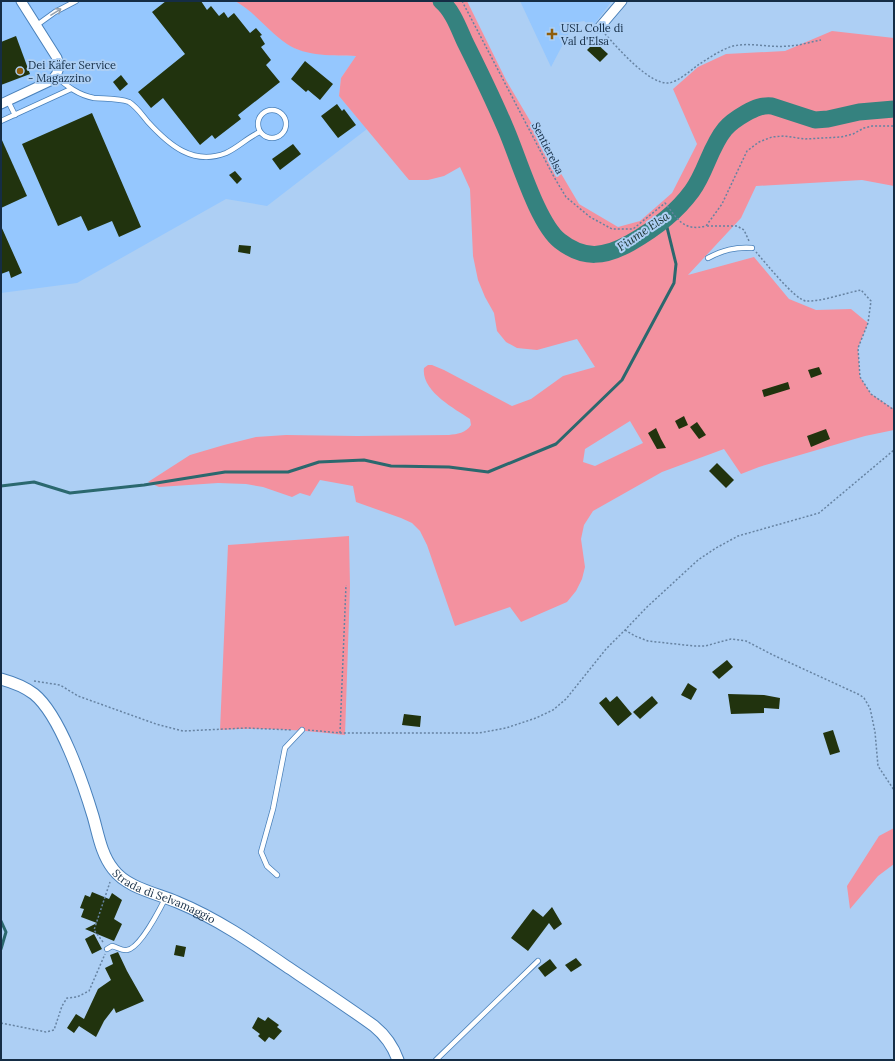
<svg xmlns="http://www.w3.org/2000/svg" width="895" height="1061" font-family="Lora,serif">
	<rect width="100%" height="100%" fill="#adcff4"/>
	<g fill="#95c7fe">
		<path d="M1,1h234l17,11 36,32 8,5 29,6 31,1 -15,22 -2,18 28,33 -100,77 -41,-7 -149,84 -76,10z"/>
		<path d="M520,1h92l-20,26 -8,-6 -5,1 -7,5 -21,40z"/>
	</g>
	<g fill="#f3919f" fill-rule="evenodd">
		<path d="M235,1h232l39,79 73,124 39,23 22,-6 32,-28 25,-49 -24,-55 25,-22 28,-13 59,-3 47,-20 62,7v148l-32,-6 -106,6 -15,32 -53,57 66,-18 35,42 27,11 35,-1 17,14 -10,25 2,29 11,17 23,15v21l-29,6 -106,31 -18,7 -17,-25 -62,23 -69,39 -9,14 -3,14 4,28 -3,12 -6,12 -9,11 -46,20 -11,-15 -55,19 -28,-81 -7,-14 -8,-8 -11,-5 -45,-16 -3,-16 -33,-6 -10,16 -10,-3 -8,4 -29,-10 -17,-3 -28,-1 -59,4 -11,-5 42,-27 34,-10 32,-8 30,-2 71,1 92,-1c8,-1 17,-2 22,-10l-1,-6c-16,-11 -49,-28 -46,-51l4,-3h4l12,5 68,36 19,-7 32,-23 32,-9 -18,-28 -40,11 -20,-2 -11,-6 -9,-11 -3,-18 -9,-16 -7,-17 -5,-24 -3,-67 -10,-22 -16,9 -16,4h-19l-70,-84 2,-18 15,-22c-22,-1 -50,1 -69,-12 -19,-13 -32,-32 -52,-43zM630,421l13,22 -48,23 -12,-4 2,-13z"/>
		<path d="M349,536l1,51 -5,148c-42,-5 -83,-8 -125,-5l8,-185z"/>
		<path d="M894,828v36l-16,12 -28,33 -3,-23 32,-50z"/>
	</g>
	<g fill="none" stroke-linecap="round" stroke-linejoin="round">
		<g stroke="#2b686e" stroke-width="3">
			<path d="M1,486l33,-4 36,11 74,-8 81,-13h63l31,-10 45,-2 27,6 58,1 39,5 68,-28 66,-64 52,-97 2,-19 -11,-45"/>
			<path d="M1,921l5,11 -5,17"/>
		</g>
		<path stroke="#35827f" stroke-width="17" d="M441,1c12,10 18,28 24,41 14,28 28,57 40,85 13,29 32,96 55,114 24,19 45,16 70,2 23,-13 46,-30 62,-52 14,-19 18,-44 33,-62 5,-6 14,-12 21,-16 9,-5 16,-8 26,-7l43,14 13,-1 31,-7 35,-3"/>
	</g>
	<g fill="#21330e">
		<path d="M166,1h35l6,9 4,-4 8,10 5,-4 4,6 6,-5 16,20 6,-5 6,7 -2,1 5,8 -4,3 10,13 -5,5 14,17 -42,33 3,4 -26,20 -3,-4 -12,10 -37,-47 -12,10 -13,-16 47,-38 -33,-42z"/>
		<path d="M16,36l14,38 -29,11v-43z"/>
		<path d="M595,42l13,12 -8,8 -13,-12z"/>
		<path d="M305,61l28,23 -13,16 -12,-10 -2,2 -15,-13z"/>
		<path d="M121,75l7,9 -8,7 -7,-9z"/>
		<path d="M337,104l5,7 2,-2 12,16 -18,13 -17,-22z"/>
		<path d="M92,113l49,114 -22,10 -7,-16 -24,10 -7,-15 -23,10 -36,-82z"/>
		<path d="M1,138l26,58 -26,12z"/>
		<path d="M293,144l8,10 -21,16 -8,-11z"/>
		<path d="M235,171l7,8 -5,5 -8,-9z"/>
		<path d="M1,226l21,47 -11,5 -2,-7 -8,3z"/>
		<path d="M239,245l12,1 -1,8 -12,-2z"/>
		<path d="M819,367l3,7 -11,4 -3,-8z"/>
		<path d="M788,382l2,7 -26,8 -2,-7z"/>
		<path d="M684,416l4,9 -9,4 -4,-8z"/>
		<path d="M697,422l9,13 -7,4 -9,-12z"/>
		<path d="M656,428l5,11 5,9 -9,1 -9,-16z"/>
		<path d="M826,429l4,10 -19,8 -4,-11z"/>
		<path d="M717,463l17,17 -8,8 -17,-17z"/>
		<path d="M727,660l6,7 -14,12 -7,-7z"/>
		<path d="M688,683l9,6 -6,11 -10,-5z"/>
		<path d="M728,694l36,1 16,3 -1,11 -15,-1v5l-33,1z"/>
		<path d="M617,696l15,18 -14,12 -19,-23 7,-6 4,5z"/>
		<path d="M652,696l6,7 -18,16 -7,-7z"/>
		<path d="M404,714l17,2 -1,11 -18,-2z"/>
		<path d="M833,730l7,22 -10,3 -7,-22z"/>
		<path d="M92,892l17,7 3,-6 10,7 -8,19 8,5 -8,17 -29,-12 12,-6 -16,-6 3,-8 -4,-1 5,-13 5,2z"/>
		<path d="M552,907l10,17 -8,6 -5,-7 -21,28 -17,-13 22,-29 10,8z"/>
		<path d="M94,934l8,15 -10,5 -7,-15z"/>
		<path d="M176,945l10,2 -2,10 -10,-2z"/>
		<path d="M118,952l9,19 17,30 -28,12 -2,-5 -10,13 -8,16 -17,-11 -5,7 -7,-5 9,-14 8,5 14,-30 13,-9 -6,-12 8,-4 -3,-9z"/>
		<path d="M576,958l6,7 -11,7 -6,-7z"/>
		<path d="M550,959l7,9 -12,9 -7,-9z"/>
		<path d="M258,1017l7,4 3,-4 11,8 -2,2 5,4 -8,9 -5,-3 -4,5 -7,-6 2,-2 -8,-6z"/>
	</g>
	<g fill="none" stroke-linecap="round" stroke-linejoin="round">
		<defs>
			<g id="service">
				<path d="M37,25l18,-13 21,-11"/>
				<path d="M55,76c12,10 23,19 39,22 11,1 24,0 35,4 8,5 13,13 19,20 21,23 45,44 78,31 13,-6 22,-16 34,-21"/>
				<path d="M8,101l7,14"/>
				<circle cx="272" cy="124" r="14"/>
				<path d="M1,121l70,-32"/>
				<path d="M708,258c15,-8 27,-11 44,-10"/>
				<path d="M277,875l-10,-9 -6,-14 12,-43 12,-61 17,-18"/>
				<path d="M107,949l5,-3c5,1 10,5 15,4 13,-2 33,-41 39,-53"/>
				<path d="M436,1060l102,-99"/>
			</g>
			<g id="minor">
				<path d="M599,28l23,-27"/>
				<path d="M1,104l49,-23c8,-6 11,-14 7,-23l-36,-57"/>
			</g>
			<g id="tertiary">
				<path id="s1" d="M1,679c11,3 24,8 33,15 26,21 49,89 59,122 5,17 8,38 20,53 14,19 43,24 64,33 39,16 74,40 109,64 30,20 59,39 88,60 11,9 19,20 24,34"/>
			</g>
		</defs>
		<use href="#service" stroke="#4980ba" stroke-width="6"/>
		<use href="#minor" stroke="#4980ba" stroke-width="11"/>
		<use href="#tertiary" stroke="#4980ba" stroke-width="13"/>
		<g stroke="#6683a2" stroke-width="1.5" stroke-dasharray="2 2" stroke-linecap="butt">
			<path d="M462,1l92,176 12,20 24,20 22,12h21l32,-26c12,15 18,29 41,23l16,-22 25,-53 12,-9 13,-5 12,-1 21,3 36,-2 12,-3 11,-6 8,-2h22"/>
			<path d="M605,34c13,14 44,51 64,49 10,-2 21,-12 29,-18 11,-7 22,-15 35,-19 18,-4 36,2 55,0 10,0 22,-4 33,-6"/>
			<path d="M707,226h30l7,4 5,11"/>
			<path d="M756,252c9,10 39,48 50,49 15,1 39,-8 55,-11l10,11 -3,22 -10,25 2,29 11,17 23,16"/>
			<path d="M625,630l10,6 13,5 46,5h11l26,-7 15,2 27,14 87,40 4,3 6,10 5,24 3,34 16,24"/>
			<path d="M34,681l26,4 18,11 78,28 27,7 63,-3 46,2"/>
			<path d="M308,730l32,3h139l27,-5 30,-10 17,-8 13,-11 40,-50 19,-19 22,-23 51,-47 18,-12 22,-12 81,-23 75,-63"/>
			<path d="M340,733l6,-148"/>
			<path d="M103,942l-9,-12 16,-48"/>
			<path d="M1,1023l45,9 8,-2 8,-24 5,-8 10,-1 12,-6 16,-37"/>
		</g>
		<use href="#service" stroke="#fff" stroke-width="4.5"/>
		<use href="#minor" stroke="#fff" stroke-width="9"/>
		<use href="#tertiary" stroke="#fff" stroke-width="11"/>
	</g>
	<defs><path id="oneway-shaft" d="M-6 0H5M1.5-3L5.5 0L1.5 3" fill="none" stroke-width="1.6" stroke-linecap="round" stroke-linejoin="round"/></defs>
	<use stroke="#96a0ab" href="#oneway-shaft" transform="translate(56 12) rotate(-32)"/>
	<g fill="#8f5d0b" stroke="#adcff4" stroke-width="1.5">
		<path d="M550 28h4v4h4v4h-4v4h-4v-4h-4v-4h4z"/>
		<circle cx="20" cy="71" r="4"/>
	</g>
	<g text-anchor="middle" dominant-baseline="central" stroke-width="4" stroke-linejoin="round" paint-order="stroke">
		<g font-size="11" fill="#152d45" stroke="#adcff4" text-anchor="start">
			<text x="561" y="28">USL Colle di<tspan x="561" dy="13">Val d'Elsa</tspan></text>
			<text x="28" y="65">Dei Käfer Service<tspan x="28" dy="13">- Magazzino</tspan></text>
		</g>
		<g font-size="11" fill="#152d45" stroke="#adcff4">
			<text transform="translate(548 148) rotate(63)">Sentierelsa</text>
			<text stroke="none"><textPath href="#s1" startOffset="289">Strada di Selvamaggio</textPath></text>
		</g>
		<g font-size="12" font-style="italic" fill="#1a3332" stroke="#adcff4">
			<text transform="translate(643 231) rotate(-34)">Fiume Elsa</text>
		</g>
	</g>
	<rect width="895" height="1061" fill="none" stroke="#152d45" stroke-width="4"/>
</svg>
